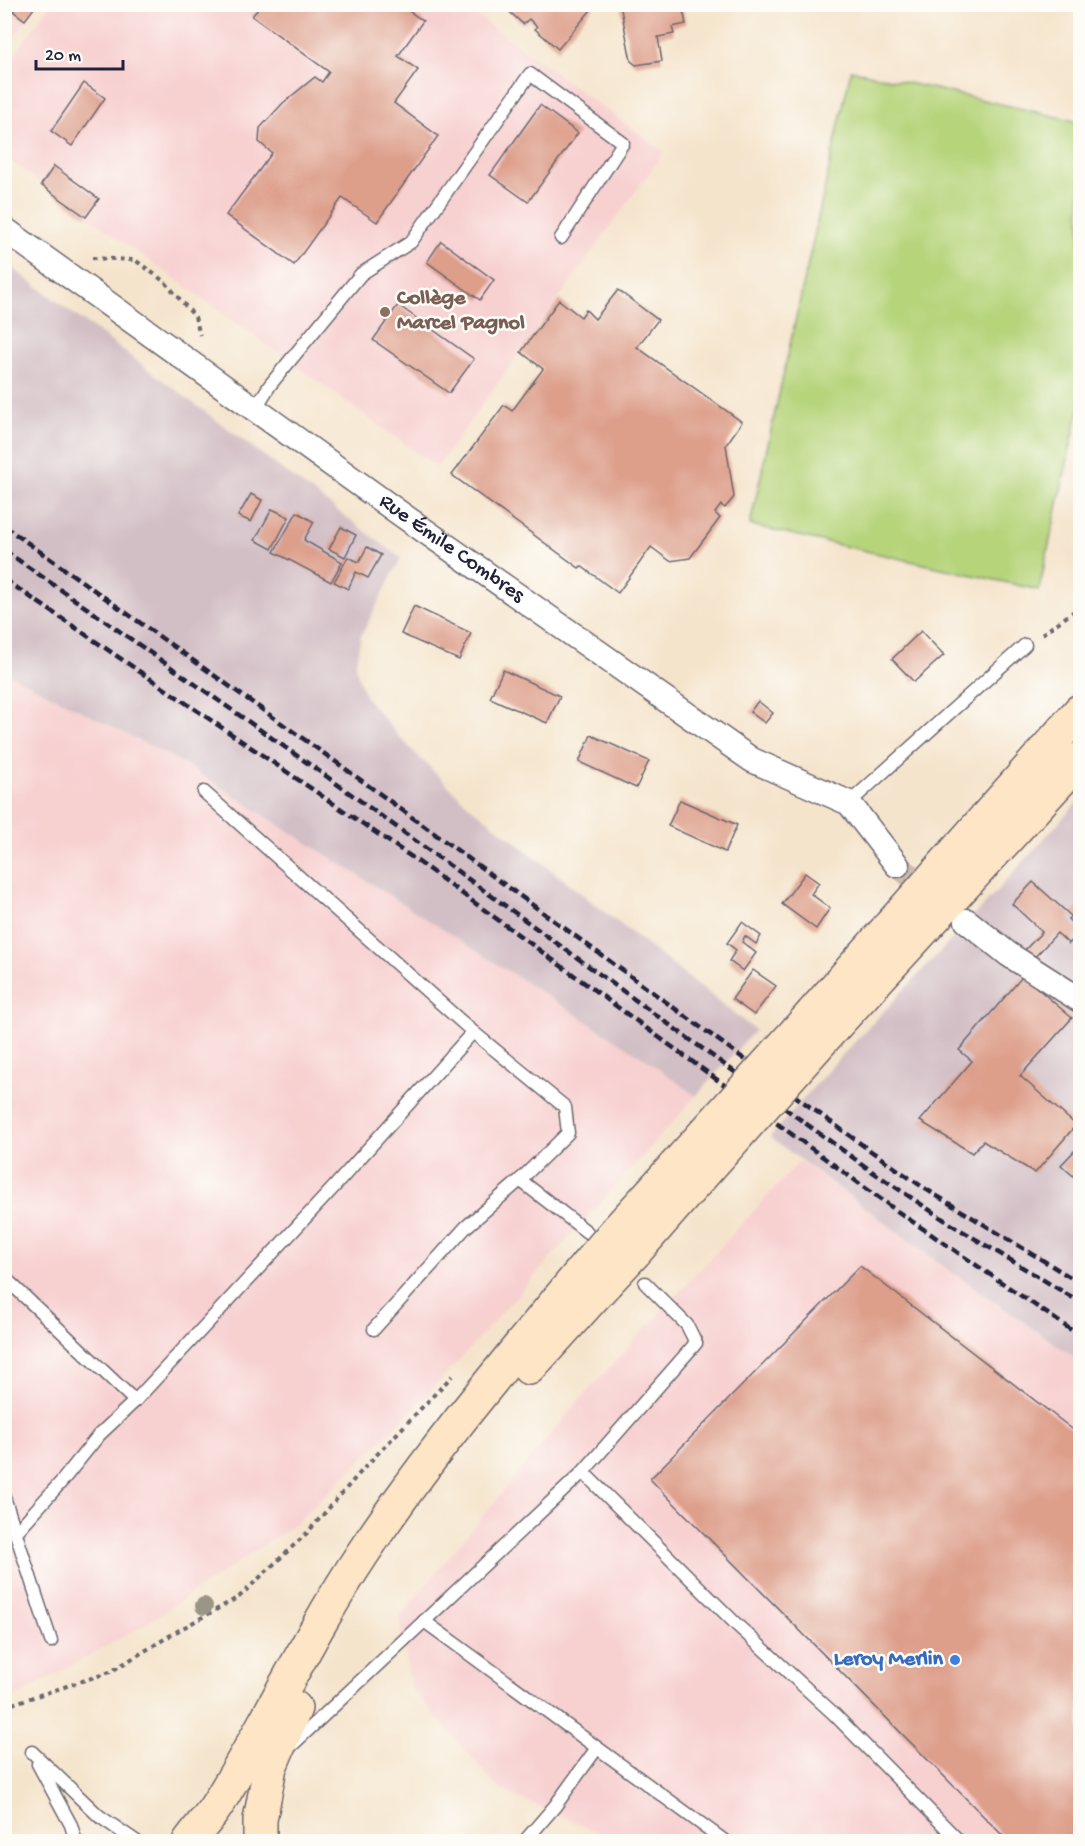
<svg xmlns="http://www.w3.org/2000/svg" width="1085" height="1846" font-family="'Gochi Hand',sans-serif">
	<rect width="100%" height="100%" fill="#fdfcf7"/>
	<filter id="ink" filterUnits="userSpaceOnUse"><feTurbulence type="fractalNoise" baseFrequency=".0167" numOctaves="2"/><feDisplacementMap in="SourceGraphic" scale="12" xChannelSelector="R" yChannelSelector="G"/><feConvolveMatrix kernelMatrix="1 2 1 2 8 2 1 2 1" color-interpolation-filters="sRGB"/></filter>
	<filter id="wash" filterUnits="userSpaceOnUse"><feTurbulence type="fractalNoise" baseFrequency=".008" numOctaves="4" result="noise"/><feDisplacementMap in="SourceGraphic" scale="24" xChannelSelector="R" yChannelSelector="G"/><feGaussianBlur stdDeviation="1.35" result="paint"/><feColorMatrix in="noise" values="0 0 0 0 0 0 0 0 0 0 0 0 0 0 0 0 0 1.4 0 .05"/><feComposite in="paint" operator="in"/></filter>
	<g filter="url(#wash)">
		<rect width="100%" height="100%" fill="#f5e4cc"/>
		<g fill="#f7d0d0">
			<path d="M51,4l411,1 202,147 -227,315 -432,-310v-89z"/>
			<path d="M5,5h32l-32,44z"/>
			<path d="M4,672l177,90 463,296 52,38 -270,301 -131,127 -146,98 -144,81z"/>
			<path d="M800,1161l139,102 141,98v480h-462l-119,-52 -88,-101 -12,-71 177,-213z"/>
		</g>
		<g fill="#d2bec5">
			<path d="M4,262l397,296 -40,78 -6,31 10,29 32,39 69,68 289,227 -59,66 -52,-38 -463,-296 -176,-90z"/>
			<path d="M1080,799v562l-141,-98 -169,-126 62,-71 154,-163z"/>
		</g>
		<path fill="#b6d47a" stroke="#6c7b5a" stroke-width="1.5" d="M851,70l229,52v282l-41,186 -289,-65z"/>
		<g id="blocks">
			<g fill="#dd9e8a">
				<path d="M18,4h19l-12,16 -12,-9z"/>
				<path d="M254,4h145l24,17 -25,35 20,14 -24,33 44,33 -61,86 -35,-24 -48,67 -68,-50 46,-62 -13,-11 1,-14 23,-25 32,-26 7,5 7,-10 -77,-56 6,-7z"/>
				<path d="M501,4h95l-38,45 -23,-20 2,-2 -8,-8 -6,5z"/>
				<path d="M620,4h86v2l-23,4 3,14 -14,3 2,7 -16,3 4,24 -26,4 -5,-4z"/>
				<path d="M84,83l21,15 -33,48 -21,-15z"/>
				<path d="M540,105l38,28 -50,69 -38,-27z"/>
				<path d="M54,166l45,33 -13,18 -45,-32z"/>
				<path d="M441,241l53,39 -14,20 -53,-38z"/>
				<path d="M618,290l40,30 -21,27 105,75 -16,23 8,52 -9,11 -4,-3 -6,8 5,5 -30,40 -20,3 -19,-14 -33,46 -37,-27 -2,2 -127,-93 52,-70 8,6 31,-42 -22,-17 38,-52 22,17 5,-7 9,9z"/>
				<path d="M398,305l76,54 -25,34 -76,-53z"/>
				<path d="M251,494l11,6 -11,22 -13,-6z"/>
				<path d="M272,509l17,8 -17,32 -17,-9z"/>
				<path d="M297,512l17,10 -10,18 38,22 -11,20 -57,-30z"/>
				<path d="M341,527l15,8 -11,22 -16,-8z"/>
				<path d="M367,547l14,8 -13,23 -12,-6 -8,17 -14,-7 14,-25 11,5z"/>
				<path d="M414,606l57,27 -12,27 -58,-26z"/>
				<path d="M921,631l23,24 -30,27 -22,-23z"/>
				<path d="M503,670l57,26 -13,27 -57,-25z"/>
				<path d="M758,701l15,12 -8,10 -15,-11z"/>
				<path d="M591,735l58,26 -13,27 -57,-26z"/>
				<path d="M680,800l57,25 -12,27 -57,-26z"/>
				<path d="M805,873l14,10 -8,11 19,14 -14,21 -34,-25z"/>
				<path d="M1033,882l38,34 -3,3 12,12 -11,13 -12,-11 -24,26 -10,-7 19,-20 -30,-28z"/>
				<path d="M1080,905v15l-7,-7z"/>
				<path d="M742,922l19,14 -5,8 -11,-8 -3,6 14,11 -13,18 -14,-10 7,-11 -9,-7z"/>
				<path d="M753,970l23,16 -22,29 -22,-16z"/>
				<path d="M1023,976l49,42 -52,58 56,49 -41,48 -52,-32 -11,12 -52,-32 52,-60 -13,-11z"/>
				<path d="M1080,1145v37l-19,-17z"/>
				<path d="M860,1266l220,169v407h-71l-359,-363z"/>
			</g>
		</g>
	</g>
	<g filter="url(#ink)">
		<use href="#blocks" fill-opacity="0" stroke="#6c666e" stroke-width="1.5"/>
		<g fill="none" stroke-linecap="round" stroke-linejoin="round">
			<path stroke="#cbbdaf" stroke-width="24" stroke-dasharray="24 12" stroke-linecap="butt" d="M897,865l40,32"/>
			<defs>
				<g id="lane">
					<path d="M255,409l15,-24 91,-111 50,-32 119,-168 93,69 -62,95"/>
					<path d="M204,792l269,240 92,75 3,26 -48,47"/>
					<path d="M849,803l176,-158"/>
					<path d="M4,1277l131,124"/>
					<path d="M374,1329l92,-102 54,-47 67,52"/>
					<path d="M583,1472l154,153 97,89 126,128"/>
					<path d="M4,1497l47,144"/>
					<path d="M16,1532l46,-51 37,-46 36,-34 198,-213 140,-156"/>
					<path d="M424,1621l302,221"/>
					<path d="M290,1747l293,-275 113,-129 -9,-18 -42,-42"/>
					<path d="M32,1752l67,64 38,26"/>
					<path d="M38,1764l33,61 5,17"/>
					<path d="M524,1842l31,-36 42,-58"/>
				</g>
				<g id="street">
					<path id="s1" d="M4,229l401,288 347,243 97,43 48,62"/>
					<path d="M967,921l41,33 72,46"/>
				</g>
				<g id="secondary">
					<path d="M813,1013l267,-302"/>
					<path d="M832,1029l248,-270"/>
					<path d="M617,1230l58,-64"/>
					<path d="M635,1252l61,-70"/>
					<path d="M529,1368l77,-85"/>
					<path d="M189,1842c9,-13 20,-24 28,-37 51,-82 92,-171 146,-252 67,-101 146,-194 223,-287"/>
					<path d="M260,1842v-22l10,-53 25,-59"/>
				</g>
			</defs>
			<use href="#lane" stroke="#6c666e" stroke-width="15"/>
			<use href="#street" stroke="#6c666e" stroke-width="27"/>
			<use href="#secondary" stroke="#6c666e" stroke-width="36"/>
			<g stroke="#6c666e" stroke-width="4" stroke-dasharray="4.5 4.5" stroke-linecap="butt">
				<path d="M92,258l43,2 30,22 30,35 5,18"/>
				<path d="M1042,634l38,-27"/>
				<path d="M12,1704l98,-32 71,-43 58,-32 68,-64 59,-67 86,-90"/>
			</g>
			<use href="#lane" stroke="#fff" stroke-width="12"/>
			<use href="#street" stroke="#fff" stroke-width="24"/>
			<use href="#secondary" stroke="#fde5c5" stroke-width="33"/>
			<g stroke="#22223b" stroke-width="4.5" stroke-dasharray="9 4.5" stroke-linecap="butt">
				<path d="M4,526l332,236 532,387 56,39 156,95"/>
				<path d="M4,550l322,226 544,394 79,53 131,79"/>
				<path d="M4,579l412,281 481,351 183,125"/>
			</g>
			<defs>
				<g id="secondary-bridge">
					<path d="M675,1166l138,-153"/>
					<path d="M696,1182l136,-153"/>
					<path d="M586,1266l31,-36"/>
					<path d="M606,1283l29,-31"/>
				</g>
			</defs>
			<use href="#secondary-bridge" stroke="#6c666e" stroke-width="36" stroke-linecap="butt"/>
			<use href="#secondary-bridge" stroke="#fde5c5" stroke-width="33"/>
		</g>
		<circle fill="#999687" cx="204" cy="1606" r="9"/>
	</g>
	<circle fill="#8d6e63" stroke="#fdfcf7" stroke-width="2" cx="385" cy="312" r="6"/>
	<circle fill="#3f7fe0" stroke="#fdfcf7" stroke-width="2" cx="955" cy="1660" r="6"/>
	<g text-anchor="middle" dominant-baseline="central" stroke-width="5" stroke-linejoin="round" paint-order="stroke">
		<g font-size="22" font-weight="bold" fill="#785e54" stroke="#fdfcf7" text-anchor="start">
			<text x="397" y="299">Collège<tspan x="397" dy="25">Marcel Pagnol</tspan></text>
		</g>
		<g font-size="22" fill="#22223b" stroke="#fdfcf7">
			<text stroke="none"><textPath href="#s1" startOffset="550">Rue Émile Combres</textPath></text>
		</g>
		<g font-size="22" font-weight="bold" fill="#366cbe" stroke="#fdfcf7" text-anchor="end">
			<text x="943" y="1660">Leroy Merlin</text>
		</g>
	</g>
	<rect width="1085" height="1846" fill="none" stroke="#fdfcf7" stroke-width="24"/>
	<path d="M36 60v9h87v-9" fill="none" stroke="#22223b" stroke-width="3"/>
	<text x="45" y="60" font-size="18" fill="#22223b" stroke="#fdfcf7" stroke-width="4.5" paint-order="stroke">20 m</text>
</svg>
